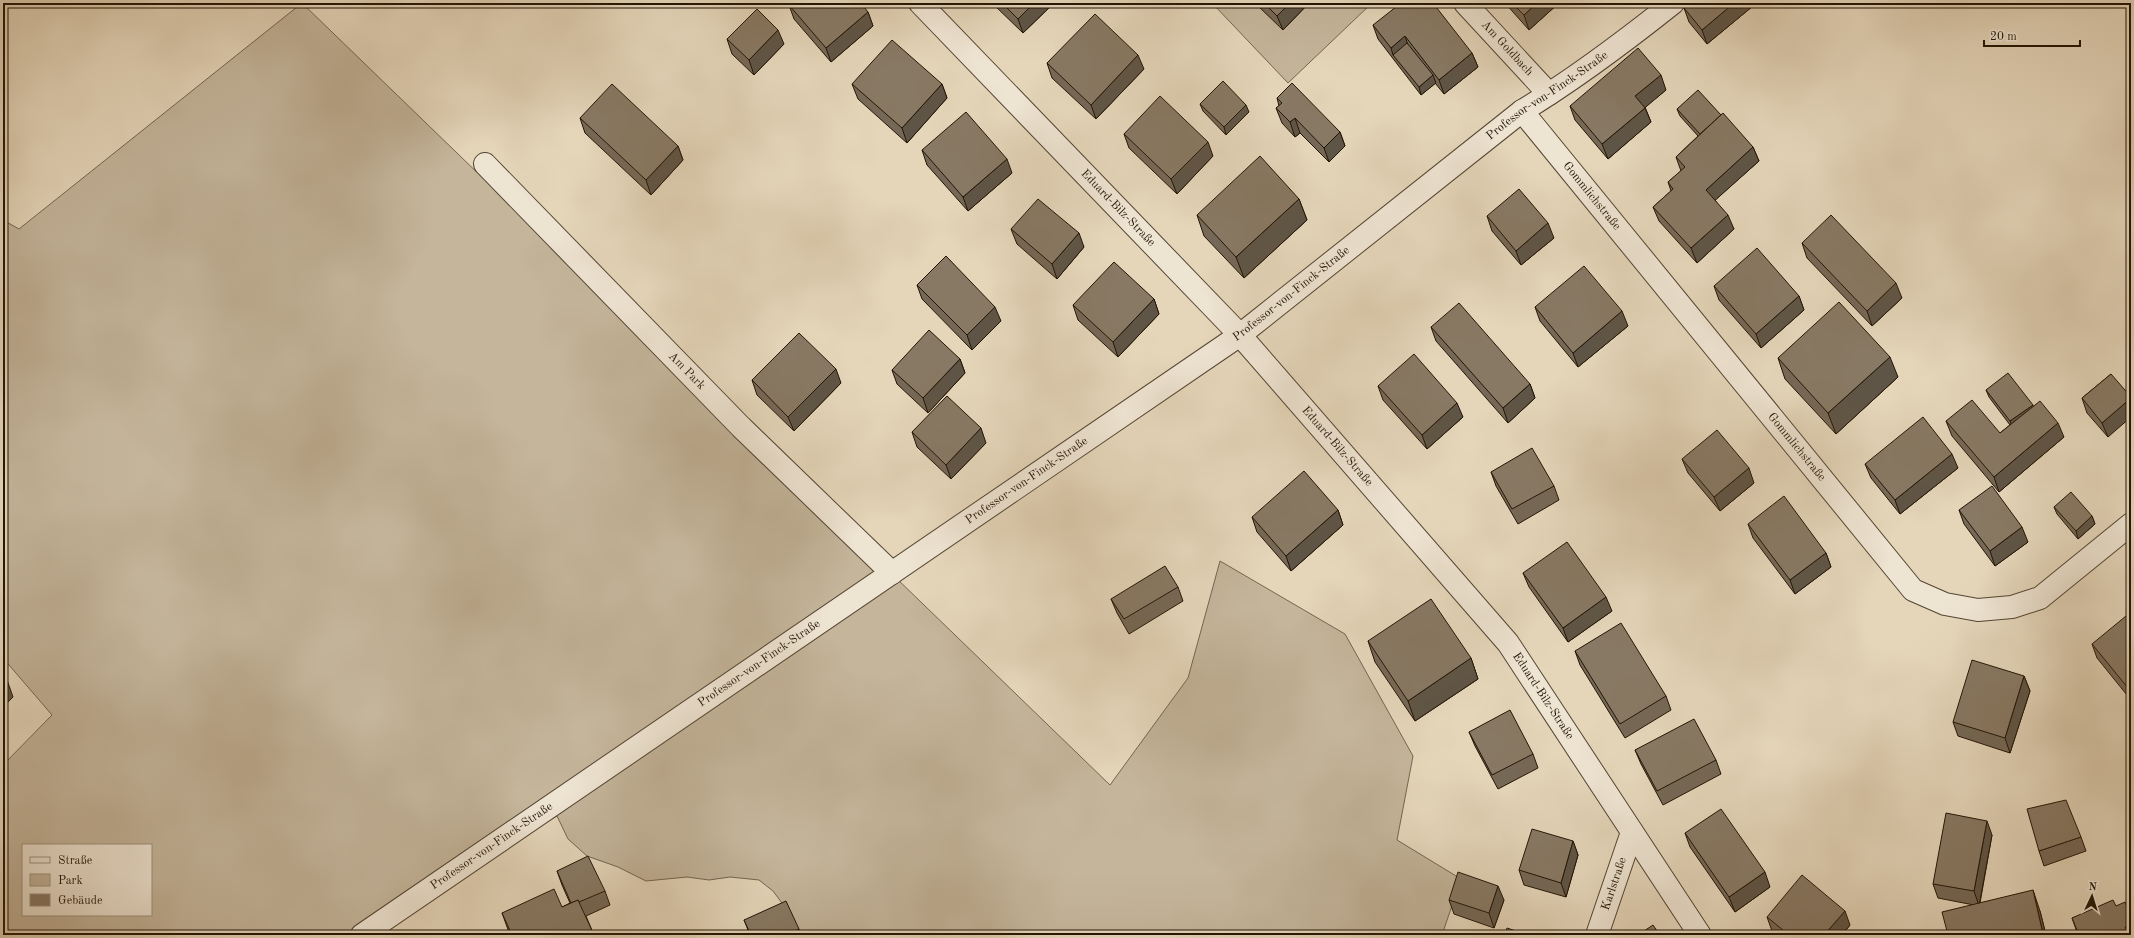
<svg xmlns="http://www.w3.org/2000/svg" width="2134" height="938" font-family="'Old Standard TT',serif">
	<rect width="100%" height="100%" fill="#e5d6ba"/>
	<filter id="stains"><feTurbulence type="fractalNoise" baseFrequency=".005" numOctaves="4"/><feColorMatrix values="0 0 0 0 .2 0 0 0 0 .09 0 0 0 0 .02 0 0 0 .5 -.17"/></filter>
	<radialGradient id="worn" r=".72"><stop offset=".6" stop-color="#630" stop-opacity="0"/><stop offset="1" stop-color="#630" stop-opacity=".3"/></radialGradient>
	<g fill="#c4b59b" stroke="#746550" fill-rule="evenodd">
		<path d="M302,3l808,782 78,-107 32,-117 125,73 68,122 -16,84 64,39 -19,56h-692l41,-20 -18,-24 -14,-11 -29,-3 -21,3 -22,-3 -41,4 -28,-14 -31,-11 -19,-17 -11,-23 -34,20 -147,99h-373v-170l49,-50 -49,-57v-438l16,9zM23,845h128v70h-128z"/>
		<path d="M1212,3h160l-84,80z"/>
	</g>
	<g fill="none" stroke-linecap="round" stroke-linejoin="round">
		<defs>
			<g id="street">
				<path id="s1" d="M920,3l320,332 268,308 192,292"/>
				<path id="s2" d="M1465,3l84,91"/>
				<path id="s3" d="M1522,111l391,479 32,14 33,6 34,-3 28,-9 91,-74"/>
				<path id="s4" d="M485,164l256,263 151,146"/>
				<path id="s5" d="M362,935l878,-600 282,-224c53,-32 102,-69 151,-108"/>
				<path id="s6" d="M1597,935l35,-103"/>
			</g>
		</defs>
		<use href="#street" stroke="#544533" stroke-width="24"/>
		<use href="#street" stroke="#eee4d2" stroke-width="22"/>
	</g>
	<g fill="#756856" stroke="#231506">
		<path d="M992,3h62l-31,30z"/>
		<path d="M1255,3h54l-26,27z"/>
		<path d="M1505,3h54l-30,27z"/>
		<path d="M1689,3h63l1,3 -46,38 -18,-22 -5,-14z"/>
		<path d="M789,5l79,7 5,14 -42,36 -37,-43z"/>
		<path d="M1373,25l99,28 6,14 -34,27 -9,-11 -14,12 -43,-56z"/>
		<path d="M727,39l57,5 -30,31 -22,-21z"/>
		<path d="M1047,63l97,6 -48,50 -44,-41z"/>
		<path d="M852,84h90l5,14 -40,45 -49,-44z"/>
		<path d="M1666,90l-21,17 6,15 -43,37 -33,-39 -5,-14z"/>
		<path d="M1277,98l63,34 5,14 -16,16 -29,-29 -5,4 -13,-14 -6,-15 3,-2z"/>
		<path d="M1200,104l49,8 -23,23 -23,-24z"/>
		<path d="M1677,109l44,6 32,32 6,14 -44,39 19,29 -37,34 -38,-42 -6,-14 18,-16 -3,-9 13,-11 -5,-14 22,-21 -18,-20z"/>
		<path d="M580,118l98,28 5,14 -32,35 -66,-62z"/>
		<path d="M1124,134l89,22 -36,38 -48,-46z"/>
		<path d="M922,150l90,23 -44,38 -41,-46z"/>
		<path d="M1299,199l8,21 -63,58 -40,-42 -7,-21z"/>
		<path d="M1487,216l67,22 -33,27 -29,-34z"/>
		<path d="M1011,229l73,18 -27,32 -40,-35z"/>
		<path d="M1802,243l100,55 -30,28 -65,-68z"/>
		<path d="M917,285l84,36 -29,29 -50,-51z"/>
		<path d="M1714,286l85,10 5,14 -43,38 -42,-48z"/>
		<path d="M1154,299l5,15 -41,43 -40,-37 -5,-15z"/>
		<path d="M1535,307l93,19 -50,41 -38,-46z"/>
		<path d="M1431,327l99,57 5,14 -27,25 -72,-82z"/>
		<path d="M1778,358l120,19 -62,57 -51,-55z"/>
		<path d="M960,359l5,14 -37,40 -31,-29 -5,-14z"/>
		<path d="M2111,374l-3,63 -21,-24 -5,-15z"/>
		<path d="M752,380l89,3 -47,48 -37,-36z"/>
		<path d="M1378,386l85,31 -36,32 -44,-49z"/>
		<path d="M1986,390l47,16 31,31 -65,55 -47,-56 -6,-15 54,12 10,-8 -21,-28z"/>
		<path d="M912,432l74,11 -35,36 -34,-32z"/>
		<path d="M1682,459l72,24 -34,28 -32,-38z"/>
		<path d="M1865,464l93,4 -58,46 -29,-36z"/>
		<path d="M1491,472l63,14 5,14 -41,24 -22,-38z"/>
		<path d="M2054,507l38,9 3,8 -17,15 -21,-25z"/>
		<path d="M1338,510l5,15 -52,46 -34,-39 -5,-15z"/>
		<path d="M1959,510l69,32 -33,24 -31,-42z"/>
		<path d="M1748,524l78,29 5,14 -36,27 -42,-56z"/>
		<path d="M1523,573l89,38 -44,31 -39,-55z"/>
		<path d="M1178,587l5,14 -54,33 -12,-21 -6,-14z"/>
		<path d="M2131,622v78l-34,-42 -5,-14z"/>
		<path d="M1368,641l103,17 7,21 -63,42 -40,-59z"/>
		<path d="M1575,651l91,45 5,14 -46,28 -45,-73z"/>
		<path d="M2024,676l6,15 -20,62 -52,-17 -5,-14z"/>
		<path d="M1469,732l64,22 5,14 -40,21 -23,-43z"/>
		<path d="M1635,750l81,10 5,14 -58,31 -22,-41z"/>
		<path d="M1685,833l85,54 -35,25 -45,-65z"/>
		<path d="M1992,835l-12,68 60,8 6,24h-98l26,-30 -36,-7 -5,-14z"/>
		<path d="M2081,837l5,14 -42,15 -5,-15z"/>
		<path d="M1573,841l5,14 -12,42 -42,-12 -5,-15z"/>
		<path d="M557,871l48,20 5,14 -24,11 8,19h-84l-8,-22 60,-6 8,-4 -8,-18z"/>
		<path d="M1449,900h55l-10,28 -40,-14z"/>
		<path d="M2116,906l15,10v19h-53l-6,-17z"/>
		<path d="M1767,917l83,8 -8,10h-65l-5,-4z"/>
		<path d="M744,920l55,9 2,6h-51z"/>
	</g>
	<g fill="#5f5546" stroke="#231506">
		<path d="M1034,3h20l-31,30 -5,-14z"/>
		<path d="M1290,3h19l-26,27 -6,-14z"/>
		<path d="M1537,3h22l-30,27 -5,-15z"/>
		<path d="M1734,3h18l1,3 -46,38 -5,-14z"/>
		<path d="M868,12l5,14 -42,36 -5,-14z"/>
		<path d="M778,30l6,14 -30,31 -5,-15z"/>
		<path d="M1405,36l5,15 -17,4 -2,-7z"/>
		<path d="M1472,53l6,14 -34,27 -5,-14z"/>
		<path d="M1138,55l6,14 -48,50 -5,-14z"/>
		<path d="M1433,75l3,8 -15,12 -2,-8z"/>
		<path d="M1661,75l5,15 -25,21 -6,-15z"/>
		<path d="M942,84l5,14 -40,45 -5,-15z"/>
		<path d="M1246,105l3,7 -23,23 -2,-8z"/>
		<path d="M1645,108l6,14 -43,37 -6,-15z"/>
		<path d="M1295,118l5,15 -5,4 -5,-15z"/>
		<path d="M1340,132l5,14 -16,16 -5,-14z"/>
		<path d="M1208,142l5,14 -36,38 -6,-15z"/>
		<path d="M678,146l5,14 -32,35 -5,-15z"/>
		<path d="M1753,147l6,14 -48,43 -5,-14z"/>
		<path d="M1007,159l5,14 -44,38 -5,-14z"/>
		<path d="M1299,199l8,21 -63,58 -8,-21z"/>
		<path d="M1728,215l6,14 -37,34 -6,-15z"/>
		<path d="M1548,223l6,15 -33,27 -5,-14z"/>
		<path d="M1079,233l5,14 -27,32 -5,-15z"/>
		<path d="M1896,283l6,15 -30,28 -5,-15z"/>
		<path d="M1799,296l5,14 -43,38 -5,-14z"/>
		<path d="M1154,299l5,15 -41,43 -5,-15z"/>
		<path d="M995,307l6,14 -29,29 -5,-15z"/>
		<path d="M1622,311l6,15 -50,41 -5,-14z"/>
		<path d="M1890,357l8,20 -62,57 -8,-21z"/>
		<path d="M960,359l5,14 -37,40 -5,-15z"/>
		<path d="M836,369l5,14 -47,48 -6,-14z"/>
		<path d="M1530,384l5,14 -27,25 -5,-15z"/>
		<path d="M2131,398v19l-23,20 -6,-14z"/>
		<path d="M1457,403l6,14 -36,32 -5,-14z"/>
		<path d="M2033,405l2,7 -22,17 -3,-8z"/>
		<path d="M2058,423l6,14 -65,55 -5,-15z"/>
		<path d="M981,428l5,15 -35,36 -5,-14z"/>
		<path d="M1952,454l6,14 -58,46 -5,-14z"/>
		<path d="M1749,468l5,15 -34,28 -6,-14z"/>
		<path d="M1338,510l5,15 -52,46 -5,-15z"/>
		<path d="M2092,516l3,8 -17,15 -2,-8z"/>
		<path d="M2022,527l6,15 -33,24 -5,-15z"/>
		<path d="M1826,553l5,14 -36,27 -5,-14z"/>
		<path d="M1606,597l6,14 -44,31 -5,-14z"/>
		<path d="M1471,658l7,21 -63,42 -7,-20z"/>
		<path d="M2024,676l6,15 -20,62 -5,-15z"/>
		<path d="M6,677l7,20 -10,10v-28z"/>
		<path d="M2131,685v12l-3,-9z"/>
		<path d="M1987,821l5,14 -13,71 -5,-15z"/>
		<path d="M1573,841l5,14 -12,42 -5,-14z"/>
		<path d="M1765,872l5,15 -35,25 -6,-15z"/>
		<path d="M1498,886l6,14 -10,28 -5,-15z"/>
		<path d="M2033,890l7,21 6,24h-3v-1z"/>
		<path d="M1845,911l5,14 -8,10h-18z"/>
	</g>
	<g fill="#887964" stroke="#231506">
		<path d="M791,3h70l7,9 -42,36 -37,-43z"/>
		<path d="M1002,3h32l-16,16z"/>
		<path d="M1264,3h26l-13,13z"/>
		<path d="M1401,3h32l39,50 -33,27 -34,-44 -14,12 -18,-23z"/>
		<path d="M1512,3h25l-13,12z"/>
		<path d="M1689,3h45l-32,27 -18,-22z"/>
		<path d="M757,9l21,21 -29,30 -22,-21z"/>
		<path d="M1095,14l43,41 -47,50 -44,-42z"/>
		<path d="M892,40l50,44 -40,44 -50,-44z"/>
		<path d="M1407,43l26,32 -14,12 -26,-32z"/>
		<path d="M1638,48l23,27 -26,21 10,12 -43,36 -32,-38z"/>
		<path d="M1223,81l23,24 -22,22 -24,-23z"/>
		<path d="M1292,83l48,49 -16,16 -29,-30 -5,4 -14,-14 6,-5 -5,-5z"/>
		<path d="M612,84l66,62 -32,34 -66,-62z"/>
		<path d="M1698,90l23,25 -21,19 -23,-25z"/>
		<path d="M1160,96l48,46 -37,37 -47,-45z"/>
		<path d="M966,112l41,47 -44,38 -41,-47z"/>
		<path d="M1723,113l30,34 -47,43 22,25 -37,33 -38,-41 20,-18 -5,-7 17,-15 -9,-10z"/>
		<path d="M1260,156l39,43 -63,58 -39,-42z"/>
		<path d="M1519,189l29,34 -32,28 -29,-35z"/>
		<path d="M1038,199l41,34 -27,31 -41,-35z"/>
		<path d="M1831,215l65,68 -29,28 -65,-68z"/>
		<path d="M1757,248l42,48 -43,38 -42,-48z"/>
		<path d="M946,256l49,51 -28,28 -50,-50z"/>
		<path d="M1114,262l40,37 -41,43 -40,-37z"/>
		<path d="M1584,266l38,45 -49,42 -38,-46z"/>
		<path d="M1839,302l51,55 -62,56 -50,-55z"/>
		<path d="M1459,303l71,81 -27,24 -72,-81z"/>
		<path d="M929,330l31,29 -37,39 -31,-28z"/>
		<path d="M799,333l37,36 -48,48 -36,-37z"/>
		<path d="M1414,354l43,49 -35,32 -44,-49z"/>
		<path d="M2008,373l25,32 -23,16 -24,-31z"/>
		<path d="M2111,374l20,23v1l-29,25 -20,-25z"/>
		<path d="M947,396l34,32 -35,37 -34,-33z"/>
		<path d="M1972,400l28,33 40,-32 18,22 -64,54 -48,-56z"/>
		<path d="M1923,417l29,37 -57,46 -30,-36z"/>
		<path d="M1717,430l32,38 -35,29 -32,-38z"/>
		<path d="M1532,448l22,38 -42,23 -21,-37z"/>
		<path d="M1304,471l34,39 -52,46 -34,-39z"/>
		<path d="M1992,486l30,41 -32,24 -31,-41z"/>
		<path d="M2071,492l21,24 -16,15 -22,-24z"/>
		<path d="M1784,496l42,57 -36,27 -42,-56z"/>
		<path d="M1567,542l39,55 -43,31 -40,-55z"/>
		<path d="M1165,566l13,21 -54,32 -13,-20z"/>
		<path d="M1431,599l40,59 -63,43 -40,-60z"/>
		<path d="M2126,616l5,6v63l-3,3 -36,-44z"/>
		<path d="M1621,623l45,73 -46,28 -45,-73z"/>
		<path d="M1972,660l52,16 -19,62 -52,-16z"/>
		<path d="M3,674l3,3 -3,2z"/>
		<path d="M1510,710l23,44 -41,21 -23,-43z"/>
		<path d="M1694,719l22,41 -59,31 -22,-41z"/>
		<path d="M2066,800l15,37 -42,14 -12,-42z"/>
		<path d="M1721,809l44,63 -36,25 -44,-64z"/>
		<path d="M1946,813l41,8 -13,70 -41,-7z"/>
		<path d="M1532,829l41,12 -12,42 -42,-13z"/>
		<path d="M588,856l17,35 -26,11 -1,-2 -7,3 -14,-32z"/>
		<path d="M1458,872l40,14 -9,27 -40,-13z"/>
		<path d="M1802,875l43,36 -21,24h-35l-22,-18z"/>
		<path d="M554,889l8,18 16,-7 16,35h-82l-10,-22z"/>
		<path d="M2033,890l10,44 -4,1h-91l-6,-23z"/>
		<path d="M2113,900l3,6 9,-4 6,14v9l-6,2 4,8h-50l-7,-17z"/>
		<path d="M786,901l13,28 -14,6h-34l-7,-15z"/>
		<path d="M1653,925l7,10h-22z"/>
		<path d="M1507,928l21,7h-24z"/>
	</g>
	<g text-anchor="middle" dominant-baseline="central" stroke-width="4" stroke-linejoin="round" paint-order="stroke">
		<g font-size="12" fill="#231506" stroke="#eee4d2">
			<text stroke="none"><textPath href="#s2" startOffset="62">Am Goldbach</textPath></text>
			<text stroke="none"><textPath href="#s5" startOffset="1453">Professor-von-Finck-Straße</textPath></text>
			<text stroke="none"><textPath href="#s3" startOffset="110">Gommlichstraße</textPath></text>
			<text stroke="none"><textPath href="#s1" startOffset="285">Eduard-Bilz-Straße</textPath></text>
			<text stroke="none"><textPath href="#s5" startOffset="1129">Professor-von-Finck-Straße</textPath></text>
			<text stroke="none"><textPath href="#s4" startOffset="289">Am Park</textPath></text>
			<text stroke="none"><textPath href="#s1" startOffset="609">Eduard-Bilz-Straße</textPath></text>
			<text stroke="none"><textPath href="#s3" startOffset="434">Gommlichstraße</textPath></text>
			<text stroke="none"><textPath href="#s5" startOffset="805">Professor-von-Finck-Straße</textPath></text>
			<text stroke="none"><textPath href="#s5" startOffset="481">Professor-von-Finck-Straße</textPath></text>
			<text stroke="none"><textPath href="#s1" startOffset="933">Eduard-Bilz-Straße</textPath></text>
			<text stroke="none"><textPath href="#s5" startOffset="157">Professor-von-Finck-Straße</textPath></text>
			<text stroke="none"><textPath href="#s6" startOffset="54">Karlstraße</textPath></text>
		</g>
	</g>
	<rect width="2134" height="938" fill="none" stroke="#e5d6ba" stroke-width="16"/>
	<rect x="4" y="4" width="2126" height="930" fill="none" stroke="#231506" stroke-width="2"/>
	<rect x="8" y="8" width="2118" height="922" fill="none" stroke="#231506"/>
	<rect x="22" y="844" width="130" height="72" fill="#eee4d2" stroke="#9d9180"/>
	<rect x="30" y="857" width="20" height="6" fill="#eee4d2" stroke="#9d9180"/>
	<text x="58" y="864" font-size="12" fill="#231506">Straße</text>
	<rect x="30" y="874" width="20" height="12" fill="#c4b59b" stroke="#9d9180"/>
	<text x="58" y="884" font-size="12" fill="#231506">Park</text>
	<rect x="30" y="894" width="20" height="12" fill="#887964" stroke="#9d9180"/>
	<text x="58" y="904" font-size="12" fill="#231506">Gebäude</text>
	<g transform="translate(2092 896) rotate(4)" stroke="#eee4d2" stroke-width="3" paint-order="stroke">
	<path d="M0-3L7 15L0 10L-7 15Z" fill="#231506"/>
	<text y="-6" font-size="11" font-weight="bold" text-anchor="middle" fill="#231506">N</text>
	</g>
	<path d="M1984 40v6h96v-6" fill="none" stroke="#231506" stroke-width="2"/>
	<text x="1990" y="40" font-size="12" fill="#231506" stroke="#eee4d2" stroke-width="3" paint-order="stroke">20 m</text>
	<rect width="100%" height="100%" filter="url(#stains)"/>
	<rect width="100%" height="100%" fill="url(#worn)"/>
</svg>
